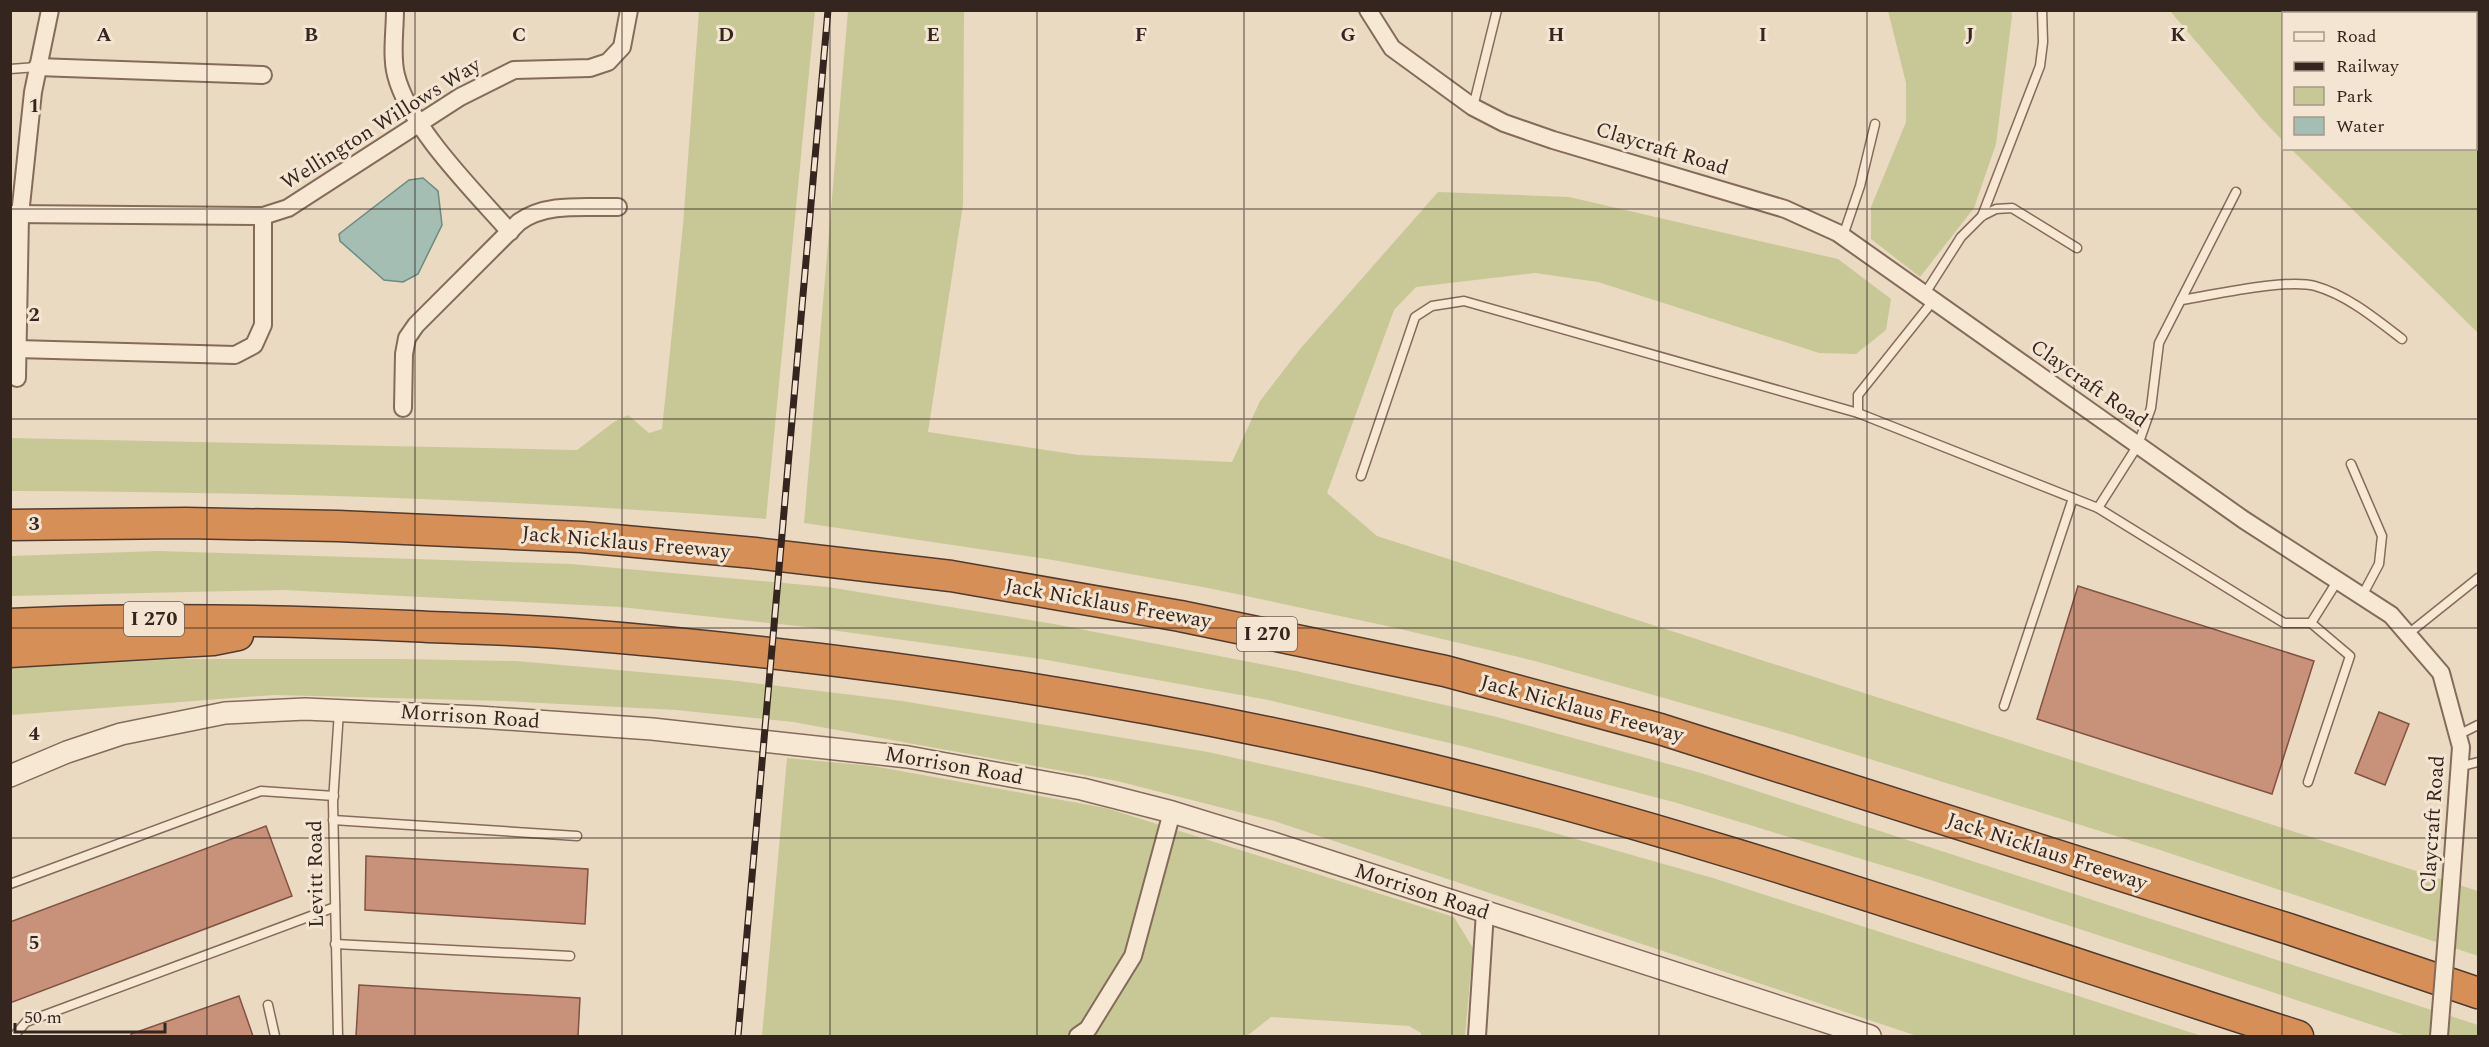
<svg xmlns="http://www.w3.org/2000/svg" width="2489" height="1047" font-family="Spectral,serif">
	<rect width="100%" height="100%" fill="#ebdac2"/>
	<g fill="#c8c896">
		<path d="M699,11h116l-49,508c-252,-20 -503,-27 -755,-28v-53l566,12 37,-28 14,-7 21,18 13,-4 21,-204z"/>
		<path d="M848,11h116l-1,194 -35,227 151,23 153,7 28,-61 40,-52 138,-157 131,5 269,62 53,40 -5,31 -30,24 -37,-1 -221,-71 -63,-9 -119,14 -22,23 -67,183 50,43 1101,355v65l-324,-108 -361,-113 -258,-74 -148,-35 -179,-38 -161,-29 -243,-36z"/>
		<path d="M1888,11l123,-1 1,6 -16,128 -22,64 -54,69 -49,-38v-32l35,-85v-39z"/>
		<path d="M2170,11h308v322l-187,-184 185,-1v-134h-192l-1,127 -21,-22z"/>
		<path d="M158,551l413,13 257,23 226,37 242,47 197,45 208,57 777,252v11h-72l-485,-159 -244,-74 -211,-56 -198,-47 -227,-41 -225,-31 -196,-21 -337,-17 -272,6 -1,-40z"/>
		<path d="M182,659h218l117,2 212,19 173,21 306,51 153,34 176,42 176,50 489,158h-285l-643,-215 -157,-40 -324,-59 -117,-12 -173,-9 -229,-6 -263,20v-47z"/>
		<path d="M787,758l86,8 233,42 348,109 19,31 -8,88h-44v-3l-12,-7 -138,-9 -24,19h-485z"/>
	</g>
	<path fill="#a4beb3" stroke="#6c8b80" stroke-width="1.5" d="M423,178l15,13 4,34 -24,49 -15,8 -19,-2 -44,-39 -1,-7 70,-54z"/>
	<g fill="#c7917a" stroke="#815341" stroke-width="1.5">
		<path d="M2078,586l236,75 -42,133 -235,-75z"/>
		<path d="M2379,712l30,12 -24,61 -30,-12z"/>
		<path d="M266,826l26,70 -282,107v-81z"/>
		<path d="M366,856l222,13 -3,55 -220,-14z"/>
		<path d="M359,985l221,13 -2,38h-222z"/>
		<path d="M239,996l14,40h-122v-2z"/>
	</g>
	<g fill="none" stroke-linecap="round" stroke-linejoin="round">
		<defs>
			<g id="service">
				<path d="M10,69l27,-2"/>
				<path d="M1473,107l24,-97"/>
				<path d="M2236,192l-77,151 -8,65 -13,37 -40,63 186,115h27l27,-43"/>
				<path d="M1982,216l58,-150 3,-24 -1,-32"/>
				<path d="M1843,236l17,-50 15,-62"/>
				<path d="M1924,295l37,-58 21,-21 14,-7 16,-1 65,40"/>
				<path d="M2181,300c32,-5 106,-22 134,-14 32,9 61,33 87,53"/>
				<path d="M1933,301l-75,94v18l240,95"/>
				<path d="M2351,464l31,72 -3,28 -17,32"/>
				<path d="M1361,476l54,-159 17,-11 32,-5 394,112"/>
				<path d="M2408,634l70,-56"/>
				<path d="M2004,706l69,-208"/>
				<path d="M2458,735l20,-10"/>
				<path d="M2459,767l19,-5"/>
				<path d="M2308,782l42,-126 -39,-33"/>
				<path d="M333,820l244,16"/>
				<path d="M10,884l251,-93 73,5"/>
				<path d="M335,944l235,12"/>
				<path d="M268,1005l7,31"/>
				<path d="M14,1036l12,-14 309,-115"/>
				<path d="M338,1036l-5,-234 6,-91"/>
			</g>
			<g id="minor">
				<path d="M395,10c0,21 -4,46 1,65 13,52 78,116 114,157"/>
				<path d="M1368,10l24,38 81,59 31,16 49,17 232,69 53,24 406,287 147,95 50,58 20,74 -10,137"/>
				<path d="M37,67l226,8"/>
				<path d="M10,214l253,2 25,-8 172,-111 54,-27 76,-2 18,-6 14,-15 7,-37"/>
				<path d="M17,349l218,6 19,-10 9,-20v-109"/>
				<path d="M17,378l3,-163 13,-123 17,-82"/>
				<path d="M403,408l1,-54 3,-16 9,-13 103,-103c28,-20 66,-14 99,-15"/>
				<path d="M1078,1036l10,-7 45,-73 39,-144"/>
				<path d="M1477,1036l8,-124"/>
			</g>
			<path id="tertiary" d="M10,776l57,-24 54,-18 104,-21 80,-4 173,8 174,12 256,28 174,32 90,23 101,31 597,193"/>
			<g id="motorway">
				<path d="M10,525l176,-2 152,3 244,11 173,16 196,23 229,40 265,55 215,58 632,201 186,63"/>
				<path d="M10,624c134,-7 267,-4 400,2 55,3 110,3 164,8 270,22 539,61 802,122 313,73 617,182 922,280"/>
				<path d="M10,652l203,-12 25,-5"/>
			</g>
		</defs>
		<use href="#service" stroke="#846b5a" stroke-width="11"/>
		<use href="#minor" stroke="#846b5a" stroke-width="20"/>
		<use href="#tertiary" stroke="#846b5a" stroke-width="24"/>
		<use href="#motorway" stroke="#513b2e" stroke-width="33"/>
		<use href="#service" stroke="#f7e8d4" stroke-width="8"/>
		<use href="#minor" stroke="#f7e8d4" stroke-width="16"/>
		<use href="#tertiary" stroke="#f7e8d4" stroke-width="21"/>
		<use href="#motorway" stroke="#d68f56" stroke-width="30"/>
		<defs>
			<path id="rail" d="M738,1036l90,-1026"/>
		</defs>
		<use href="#rail" stroke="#34261e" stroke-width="7"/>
		<use href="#rail" stroke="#f3e5d1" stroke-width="4.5" stroke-dasharray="14" stroke-linecap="butt"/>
		<defs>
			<path id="minor-bridge" d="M2439,1036l12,-152"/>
		</defs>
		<use href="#minor-bridge" stroke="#846b5a" stroke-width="20" stroke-linecap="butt"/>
		<use href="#minor-bridge" stroke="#f7e8d4" stroke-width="16"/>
	</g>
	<path fill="none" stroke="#34261e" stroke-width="1.5" stroke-opacity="0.55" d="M207,10v1026M415,10v1026M622,10v1026M830,10v1026M1037,10v1026M1244,10v1026M1452,10v1026M1659,10v1026M1867,10v1026M2074,10v1026M2282,10v1026M10,209h2468M10,419h2468M10,628h2468M10,838h2468"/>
	<g text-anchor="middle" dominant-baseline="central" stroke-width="6" stroke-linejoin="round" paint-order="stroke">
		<g fill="#f3e5d1" stroke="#6d5f54" stroke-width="1.5">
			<rect x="124" y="602" width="60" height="34" rx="4.5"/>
			<rect x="1237" y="617" width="60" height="34" rx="4.5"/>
		</g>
		<g font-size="20" font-weight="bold" fill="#34261e">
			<text x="154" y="619">I 270</text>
			<text x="1267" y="634">I 270</text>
		</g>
		<g font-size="21" fill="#34261e" stroke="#f3e5d1">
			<text transform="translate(381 124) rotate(-32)">Wellington Willows Way</text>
			<text transform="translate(1662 149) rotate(17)">Claycraft Road</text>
			<text transform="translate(2089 384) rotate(35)">Claycraft Road</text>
			<text transform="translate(626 543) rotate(5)">Jack Nicklaus Freeway</text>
			<text transform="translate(1108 604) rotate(10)">Jack Nicklaus Freeway</text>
			<text transform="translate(1582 709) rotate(15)">Jack Nicklaus Freeway</text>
			<text transform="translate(470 717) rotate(4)">Morrison Road</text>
			<text transform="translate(954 766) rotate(10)">Morrison Road</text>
			<text transform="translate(2433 824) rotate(-86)">Claycraft Road</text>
			<text transform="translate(2047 852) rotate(18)">Jack Nicklaus Freeway</text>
			<text transform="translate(316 874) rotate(-91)">Levitt Road</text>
			<text transform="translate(1422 892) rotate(18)">Morrison Road</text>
		</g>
	</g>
	<g font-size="20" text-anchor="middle" font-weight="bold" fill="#34261e" stroke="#f3e5d1" stroke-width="6" stroke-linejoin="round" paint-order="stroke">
		<text x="104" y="41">A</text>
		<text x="311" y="41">B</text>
		<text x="519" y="41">C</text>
		<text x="726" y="41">D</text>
		<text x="933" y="41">E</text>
		<text x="1141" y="41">F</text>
		<text x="1348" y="41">G</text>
		<text x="1556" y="41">H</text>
		<text x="1763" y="41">I</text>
		<text x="1970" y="41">J</text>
		<text x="2178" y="41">K</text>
		<text x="34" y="112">1</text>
		<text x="34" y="321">2</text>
		<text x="34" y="530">3</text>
		<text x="34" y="740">4</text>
		<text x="34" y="949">5</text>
	</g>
	<rect width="2489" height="1047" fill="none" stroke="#34261e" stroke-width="24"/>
	<rect x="2282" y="12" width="195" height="138" fill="#f3e5d1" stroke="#a79989" stroke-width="1.5"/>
	<rect x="2294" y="32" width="30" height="9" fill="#f7e8d4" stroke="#a79989" stroke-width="1.5"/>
	<text x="2336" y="42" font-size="18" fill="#34261e">Road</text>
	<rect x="2294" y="62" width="30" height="9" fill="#34261e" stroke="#a79989" stroke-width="1.5"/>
	<text x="2336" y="72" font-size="18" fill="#34261e">Railway</text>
	<rect x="2294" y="87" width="30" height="18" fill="#c8c896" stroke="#a79989" stroke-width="1.5"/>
	<text x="2336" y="102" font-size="18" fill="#34261e">Park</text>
	<rect x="2294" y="117" width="30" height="18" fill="#a4beb3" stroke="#a79989" stroke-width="1.5"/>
	<text x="2336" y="132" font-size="18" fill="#34261e">Water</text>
	<path d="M15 1023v9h150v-9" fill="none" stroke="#34261e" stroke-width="3"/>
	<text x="24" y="1023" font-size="18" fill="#34261e" stroke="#f3e5d1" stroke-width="4.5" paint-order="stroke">50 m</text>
</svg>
